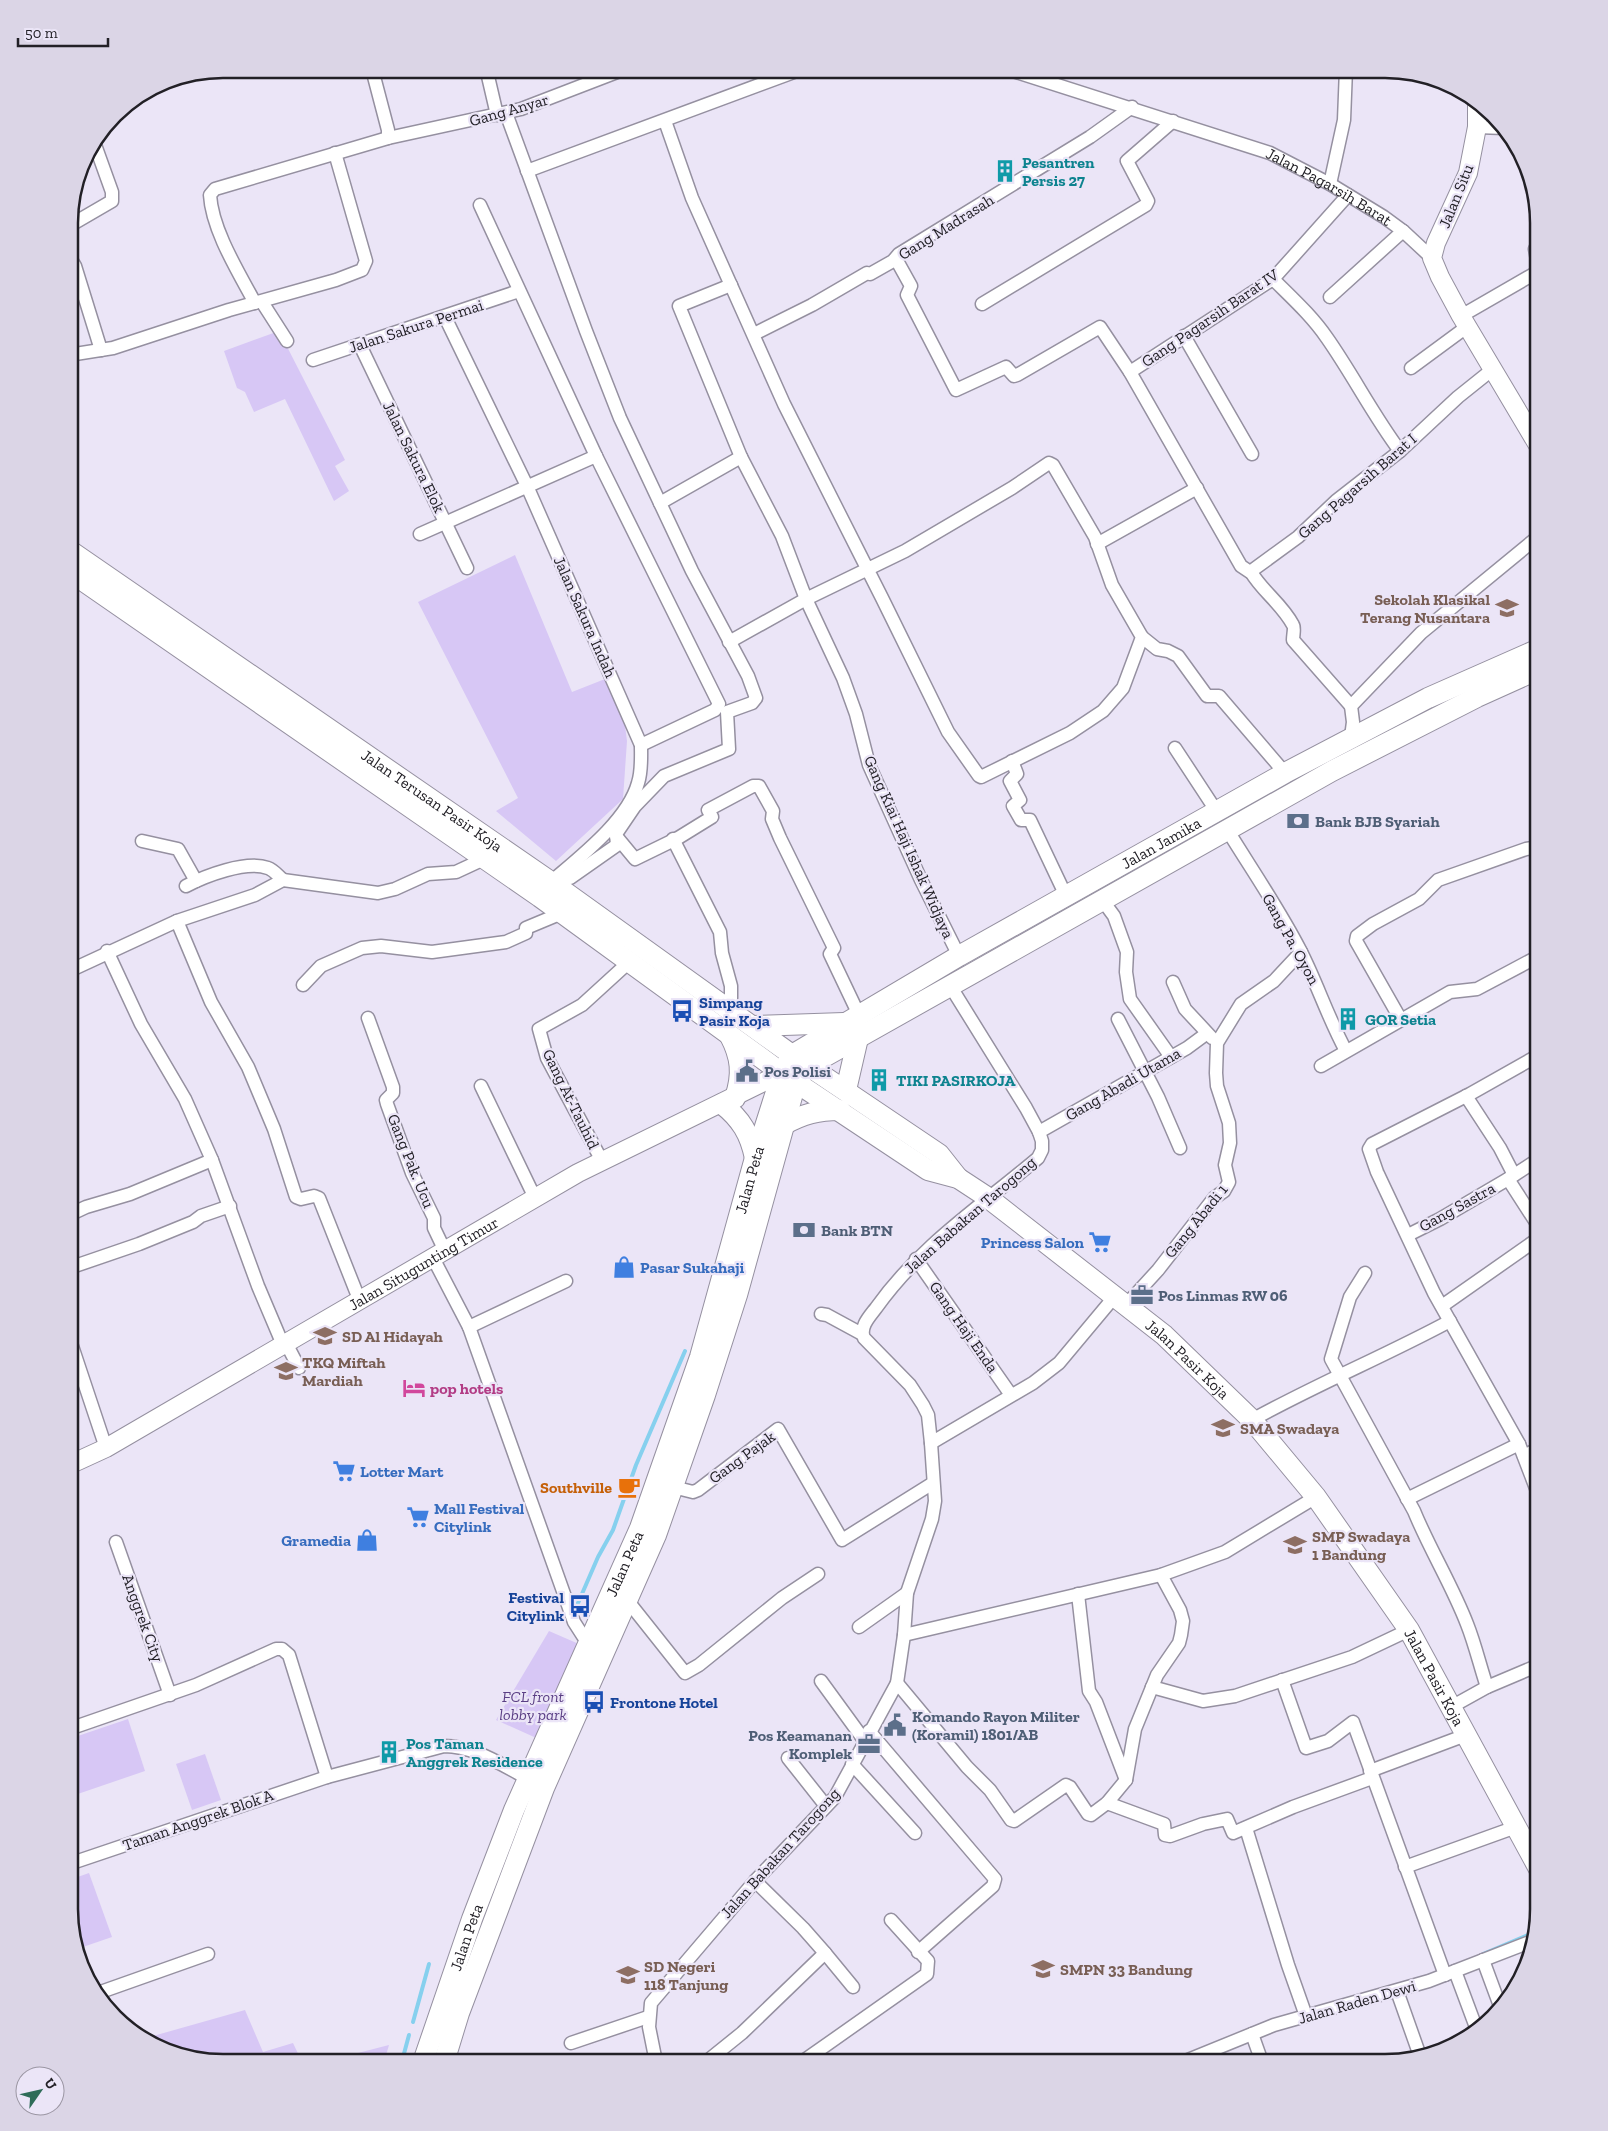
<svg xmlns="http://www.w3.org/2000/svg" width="1608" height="2131" font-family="'Zilla Slab',serif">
	<rect width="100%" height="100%" fill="#ebe5f7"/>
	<g fill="#d7c7f5">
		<path d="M279,331l66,129 -10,6 14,25 -15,10 -49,-102 -31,13 -9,-20 -8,-4 -13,-37z"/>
		<path d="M515,555l57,137 33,-13 19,39 3,23 -4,58 -67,62 -60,-50 22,-13 -100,-196z"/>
		<path d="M549,1631l39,17 -45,93 -47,-21z"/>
		<path d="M128,1719l17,52 -76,26v-58z"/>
		<path d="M205,1754l16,46 -29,10 -16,-46z"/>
		<path d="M89,1873l23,64 -32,11 -10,-27 -1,-41z"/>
		<path d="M245,2010l18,42 30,-9 9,19h-79l-76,-20 -1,-4z"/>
		<path d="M389,2045l-5,17h-61z"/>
	</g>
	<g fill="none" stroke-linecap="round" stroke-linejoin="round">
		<g stroke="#86d0ee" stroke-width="4">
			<path d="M575,1610l23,-53 15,-27 23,-65 49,-114"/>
			<path d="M1483,1954l50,-21"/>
			<path d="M413,2022l16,-58"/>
			<path d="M402,2061l7,-26"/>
		</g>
		<defs>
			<g id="street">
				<path d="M372,69l16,61v8"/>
				<path id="s1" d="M1007,69l263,84 60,31 54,33 19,14 29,27"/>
				<path d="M487,72l10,43"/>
				<path d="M506,113l80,218 34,87 72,153 56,105 8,22 -4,5 -25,9 2,37 -65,27 -29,30 -19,28 1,11 -47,33h-15"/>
				<path d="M665,121l27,77 92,206 98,194 66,134 31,44 2,1 89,-44 33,-22 20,-23 19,-51 -30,-52 -17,-48 -42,-72 -4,-2 -37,25 -107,63 -99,48 -77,43"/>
				<path d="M1477,127l27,1"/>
				<path d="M527,171l275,-102"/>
				<path d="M1330,184l14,-64 2,-51"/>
				<path d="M480,205l116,251 123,248 -4,6 -74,35"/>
				<path d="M69,226l43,-25v-9l-18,-50"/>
				<path d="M69,256l6,10 26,84"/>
				<path d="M896,259l15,27 -4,9 49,95 50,-23 8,9 3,-1 83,-48 30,45 111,194 9,6 48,-35 38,-36 64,-50 58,-54 35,-28"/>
				<path d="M1539,271l-4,-22 4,-8"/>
				<path d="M1273,279c19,19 39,37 54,59 26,37 46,77 73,113"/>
				<path d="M731,285l-52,21 62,151 41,79 24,63 37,79 13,36 13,51 52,115 38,76"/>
				<path d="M1330,297l73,-66"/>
				<path d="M262,302l25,39"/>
				<path d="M255,303c-16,-30 -43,-73 -45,-108l5,-6 173,-51 133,-29 104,-40"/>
				<path d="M982,304l164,-99 2,-4 -21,-40 46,-40"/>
				<path d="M1461,316l78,-45"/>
				<path d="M445,317l82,169 114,259c0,12 1,26 -3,38 -10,37 -58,74 -86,98"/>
				<path d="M754,334l58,-29 55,-32 3,1 23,-13 6,-7 191,-117 42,-30"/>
				<path d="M1184,336l68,118"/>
				<path d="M360,345l107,223"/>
				<path d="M69,355l44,-7 116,-38 107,-30 26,-10 4,-9 -31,-108"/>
				<path d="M313,360l206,-69"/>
				<path d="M1411,368l57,-42"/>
				<path d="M1130,372l143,-93 75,-84"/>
				<path d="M660,503l81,-46"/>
				<path d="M420,534l176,-78"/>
				<path d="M1097,544l100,-56"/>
				<path d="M1251,572c11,19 31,32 42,53 2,3 0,10 0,15l58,66"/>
				<path d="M1142,637l15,12 11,2 10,5 29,40h12l66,77"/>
				<path d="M1351,737l2,-15 -2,-16 70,-73 118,-97"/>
				<path d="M1175,748l42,64"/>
				<path d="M1012,761l5,13 -7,7 10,19 -7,6 8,14h9l36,76"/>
				<path d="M1228,831c24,39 51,78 72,119 17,33 28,68 46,101"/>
				<path d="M616,836l19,23 43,-21 34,-21 -4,-7 45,-24h6l14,25 -1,8 8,19 54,110 -4,6 29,61"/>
				<path d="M673,839l47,93 2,21 9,33v25"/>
				<path d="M142,841l36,8 18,32"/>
				<path d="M186,886c19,-10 60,-26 82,-18 6,2 10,8 15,12"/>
				<path d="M1103,901l11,15 13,36 -1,20 4,27 41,58"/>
				<path d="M177,921l34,81 37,65 26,62 22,68 5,2 13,-3 5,2 40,101"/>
				<path d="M107,951l34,73 44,75 27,61 46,126 25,59"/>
				<path d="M69,971l108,-50 78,-26 28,-15 95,13 17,-4 33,-15 28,-2 28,-13"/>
				<path d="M1173,982l12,27 27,29"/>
				<path d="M303,985l18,-19 41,-18 19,-2 51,6 74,-10 20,-9v-5l36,-15"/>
				<path d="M368,1018l25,69v6l-7,7 1,4 25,69 22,45v10l10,21"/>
				<path d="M1118,1019l40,78 22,51"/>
				<path d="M1401,1020l-45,-79 1,-5 16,-12 46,-25 19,-19 88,-31 13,-2"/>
				<path d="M1321,1066l129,-74 27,-3 62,-33"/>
				<path d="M481,1086l54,112"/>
				<path d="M1466,1096l34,52 14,27"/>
				<path d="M1039,1132l148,-84 19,-14"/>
				<path d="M602,1161l-55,-103 -8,-29 43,-24 46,-42"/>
				<path d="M1508,1179l31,-20"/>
				<path d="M69,1215l17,-8 44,-13 82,-34"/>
				<path d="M1408,1235l32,-16 68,-40 31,48"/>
				<path d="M432,1256l37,71 97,-46"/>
				<path d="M916,1259l95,136"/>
				<path d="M69,1268l70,-24 54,-22 8,-6 29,-10"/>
				<path d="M1365,1273l-15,24 -19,62 83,152c16,39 38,74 53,113 8,20 13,42 20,63"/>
				<path d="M1126,1305l32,-35 56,-72 10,-7 5,-9 -4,-17 5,-22 -1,-20 -12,-37 -1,-13 1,-30 24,-39 33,-23 27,-29"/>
				<path d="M1442,1306l97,-68"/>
				<path d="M821,1314l6,1 35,19"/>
				<path d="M469,1327l105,295 9,14 8,5"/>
				<path d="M69,1337l37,111"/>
				<path d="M286,1343l13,25"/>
				<path d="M1252,1420c65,-36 133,-64 198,-99"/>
				<path d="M931,1443l102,-60 26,-20 56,-67"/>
				<path d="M1524,1456l15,-8"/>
				<path d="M673,1487l20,5 5,-2 80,-61 64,111 91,-57"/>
				<path d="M1539,1496l-20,-52 -85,-151 -57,-121 -8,-23 3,-5 98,-50 69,-39"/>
				<path d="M1407,1499l112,-55"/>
				<path d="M116,1542l54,153"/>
				<path d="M1078,1594l11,97 7,11 30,78"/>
				<path d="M627,1600l58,73 14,-8 83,-67 36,-24"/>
				<path d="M859,1627l48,-34"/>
				<path d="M904,1635l257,-60 64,-23 91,-55"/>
				<path d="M1282,1680l24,68 22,-7 25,-19 92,253"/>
				<path d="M821,1681l43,59"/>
				<path d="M897,1683l70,84 23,23 21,30 3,1 52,-36 4,2 18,27 3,1 16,-12 19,-23 9,-51 22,-54 22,-32 2,-8 2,-14 -3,-11 -19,-35"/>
				<path d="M1152,1687l51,14 32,-5 117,-39 57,-27"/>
				<path d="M1451,1707l36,-20 52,-22"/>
				<path d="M69,1729l127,-44 80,-36h6l7,6 38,122"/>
				<path d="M869,1731l126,148 -2,7 -75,66"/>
				<path d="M788,1758l38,48"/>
				<path d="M852,1764l63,69"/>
				<path d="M1370,1771l96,-36"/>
				<path d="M1107,1803l57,21 1,11 5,1 33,-12 24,-5 6,14 60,-26 79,-29"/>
				<path d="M1246,1828l42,137 18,51"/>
				<path d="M69,1864l258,-87 117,-31c30,0 56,18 83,32"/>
				<path d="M1405,1867l111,-40"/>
				<path d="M825,1953l28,34"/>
				<path d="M1483,1960l17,46"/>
				<path d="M1455,1971l22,59"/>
				<path d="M1397,1991l23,65"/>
				<path d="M95,1994l113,-40"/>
				<path d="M1252,2034l10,28"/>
				<path d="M571,2043l77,-26"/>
				<path d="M656,2062l-7,-35 2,-24 104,-122 80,-84 62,-114 7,-48 3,-42 25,-74 3,-18 -4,-58 -3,-28 -5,-10 -13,-20 -46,-47c-5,-11 6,-22 12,-30 45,-63 104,-101 162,-150l4,-8v-9l-3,-9 -13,-24 -72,-116 -6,-6"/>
				<path d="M706,2062l36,-29 83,-80 -22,-25 -48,-47"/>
				<path d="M802,2062l125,-88 1,-13 -37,-41"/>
				<path d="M1183,2062l91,-37 155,-44 101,-39"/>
			</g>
			<g id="secondary">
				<path d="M1477,103v24l-9,46 -32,70 -4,15 8,19 21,39 78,131"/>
				<path id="s2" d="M69,1465l37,-17 472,-275 204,-100"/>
			</g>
			<g id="primary">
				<path id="s3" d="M69,550l482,332 241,173 147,99 19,24"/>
				<path id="s4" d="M69,571l471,326 242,176 146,97 30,8 29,19 177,138 88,85 64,77 93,133 130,239"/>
				<path d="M753,1026l91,-3"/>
				<path d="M730,1036c11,21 13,38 5,62"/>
				<path d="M846,1090l12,-52"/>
				<path d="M722,1104c19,15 28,30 33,54"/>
				<path d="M783,1125c20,-11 35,-15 57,-15"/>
				<path id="s5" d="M423,2062l49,-143 42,-109 126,-282 60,-171 55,-199 27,-85 10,-18 167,-99 326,-183 143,-75 111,-49"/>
				<path d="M444,2062l15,-49 85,-225 112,-253 49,-140 32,-100 59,-213 12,-16 524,-295 145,-74 62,-28"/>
			</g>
		</defs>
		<use href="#street" stroke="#9590a0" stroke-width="15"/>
		<use href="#secondary" stroke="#9590a0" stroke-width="20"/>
		<use href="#primary" stroke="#9590a0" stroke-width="22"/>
		<use href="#street" stroke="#fff" stroke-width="12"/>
		<use href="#secondary" stroke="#fff" stroke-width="18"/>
		<use href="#primary" stroke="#fff" stroke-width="20"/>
	</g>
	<defs>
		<symbol id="building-bare" viewBox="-9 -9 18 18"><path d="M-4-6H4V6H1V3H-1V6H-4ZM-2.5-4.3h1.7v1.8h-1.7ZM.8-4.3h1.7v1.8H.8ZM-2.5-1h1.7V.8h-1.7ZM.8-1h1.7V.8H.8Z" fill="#0f9aa8" stroke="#ebe5f7" stroke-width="2.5" paint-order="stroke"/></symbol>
		<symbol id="school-bare" viewBox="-9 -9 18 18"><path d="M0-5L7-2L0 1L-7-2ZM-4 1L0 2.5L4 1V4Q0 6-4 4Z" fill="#8d6e63" stroke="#ebe5f7" stroke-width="2.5" paint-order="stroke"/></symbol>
		<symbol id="bank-bare" viewBox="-9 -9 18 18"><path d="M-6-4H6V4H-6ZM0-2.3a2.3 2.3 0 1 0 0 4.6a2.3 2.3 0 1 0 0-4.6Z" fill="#5c6f8a" stroke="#ebe5f7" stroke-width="2.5" paint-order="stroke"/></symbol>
		<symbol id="bus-bare" viewBox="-9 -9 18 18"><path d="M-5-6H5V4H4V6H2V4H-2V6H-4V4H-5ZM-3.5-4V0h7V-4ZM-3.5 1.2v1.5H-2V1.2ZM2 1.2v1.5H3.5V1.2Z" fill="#1a4fb4" stroke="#ebe5f7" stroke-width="2.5" paint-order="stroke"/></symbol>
		<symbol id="civic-bare" viewBox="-9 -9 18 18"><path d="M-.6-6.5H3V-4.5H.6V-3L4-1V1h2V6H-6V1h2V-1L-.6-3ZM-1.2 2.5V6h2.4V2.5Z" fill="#5c6f8a" stroke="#ebe5f7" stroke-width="2.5" paint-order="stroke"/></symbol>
		<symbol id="supermarket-bare" viewBox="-9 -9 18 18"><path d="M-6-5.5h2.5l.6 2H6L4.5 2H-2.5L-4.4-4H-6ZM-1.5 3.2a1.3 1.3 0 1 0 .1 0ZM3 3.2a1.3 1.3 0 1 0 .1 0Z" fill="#3f7fe0" stroke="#ebe5f7" stroke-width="2.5" paint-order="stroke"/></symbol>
		<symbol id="shop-bare" viewBox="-9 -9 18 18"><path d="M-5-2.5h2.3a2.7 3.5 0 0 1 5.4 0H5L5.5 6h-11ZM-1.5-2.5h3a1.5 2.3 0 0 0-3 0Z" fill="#3f7fe0" stroke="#ebe5f7" stroke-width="2.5" paint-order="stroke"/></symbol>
		<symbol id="office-bare" viewBox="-9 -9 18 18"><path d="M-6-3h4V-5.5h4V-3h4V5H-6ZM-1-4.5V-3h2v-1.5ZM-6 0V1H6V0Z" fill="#5c6f8a" stroke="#ebe5f7" stroke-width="2.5" paint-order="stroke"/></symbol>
		<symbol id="hotel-bare" viewBox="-9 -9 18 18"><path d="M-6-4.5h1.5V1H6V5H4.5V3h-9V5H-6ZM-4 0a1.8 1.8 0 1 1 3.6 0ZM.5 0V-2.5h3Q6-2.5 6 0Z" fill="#d1479c" stroke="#ebe5f7" stroke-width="2.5" paint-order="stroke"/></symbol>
		<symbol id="cafe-bare" viewBox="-9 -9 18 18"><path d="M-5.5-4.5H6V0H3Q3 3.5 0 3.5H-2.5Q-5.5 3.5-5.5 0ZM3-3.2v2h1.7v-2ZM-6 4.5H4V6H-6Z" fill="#e8710a" stroke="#ebe5f7" stroke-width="2.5" paint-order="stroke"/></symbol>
	</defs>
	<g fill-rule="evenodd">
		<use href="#building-bare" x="989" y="155" width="32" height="32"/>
		<use href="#school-bare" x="1491" y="592" width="32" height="32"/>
		<use href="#bank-bare" x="1282" y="805" width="32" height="32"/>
		<use href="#bus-bare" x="666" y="995" width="32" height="32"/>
		<use href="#building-bare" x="1332" y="1003" width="32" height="32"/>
		<use href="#civic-bare" x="731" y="1055" width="32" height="32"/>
		<use href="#building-bare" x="863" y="1064" width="32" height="32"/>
		<use href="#bank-bare" x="788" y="1214" width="32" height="32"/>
		<use href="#supermarket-bare" x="1084" y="1226" width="32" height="32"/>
		<use href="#shop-bare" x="608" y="1251" width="32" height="32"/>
		<use href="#office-bare" x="1126" y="1279" width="32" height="32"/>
		<use href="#school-bare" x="309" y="1320" width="32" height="32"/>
		<use href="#school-bare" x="270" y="1355" width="32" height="32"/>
		<use href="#hotel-bare" x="398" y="1372" width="32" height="32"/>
		<use href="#school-bare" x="1207" y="1412" width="32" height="32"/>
		<use href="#supermarket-bare" x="328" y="1455" width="32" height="32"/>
		<use href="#cafe-bare" x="613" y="1471" width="32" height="32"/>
		<use href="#supermarket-bare" x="402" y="1501" width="32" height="32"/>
		<use href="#shop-bare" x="351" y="1524" width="32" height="32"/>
		<use href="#school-bare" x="1279" y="1529" width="32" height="32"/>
		<use href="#bus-bare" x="564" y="1590" width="32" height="32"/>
		<use href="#bus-bare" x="578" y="1686" width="32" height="32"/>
		<use href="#civic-bare" x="879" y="1709" width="32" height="32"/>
		<use href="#office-bare" x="853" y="1728" width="32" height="32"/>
		<use href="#building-bare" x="373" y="1736" width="32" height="32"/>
		<use href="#school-bare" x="1027" y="1953" width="32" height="32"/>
		<use href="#school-bare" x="612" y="1959" width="32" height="32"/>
	</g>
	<g text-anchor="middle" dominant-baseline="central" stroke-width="4.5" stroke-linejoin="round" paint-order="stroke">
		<g font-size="16" fill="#222026" stroke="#ebe5f7">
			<text transform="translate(509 110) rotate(-16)">Gang Anyar</text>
			<text stroke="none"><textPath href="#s1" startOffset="344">Jalan Pagarsih Barat</textPath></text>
			<text transform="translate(1456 196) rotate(-68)">Jalan Situ</text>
			<text transform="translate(946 227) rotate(-32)">Gang Madrasah</text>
			<text transform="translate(1210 318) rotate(-34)">Gang Pagarsih Barat IV</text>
			<text transform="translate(416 326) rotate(-18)">Jalan Sakura Permai</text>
			<text transform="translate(414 457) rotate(64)">Jalan Sakura Elok</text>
			<text transform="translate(1357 486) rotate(-41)">Gang Pagarsih Barat I</text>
			<text transform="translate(585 617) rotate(66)">Jalan Sakura Indah</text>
			<text stroke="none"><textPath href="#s3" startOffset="441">Jalan Terusan Pasir Koja</textPath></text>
			<text stroke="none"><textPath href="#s5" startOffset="1500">Jalan Jamika</textPath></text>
			<text transform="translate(909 847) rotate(66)">Gang Kiai Haji Ishak Widjaya</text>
			<text transform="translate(1291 939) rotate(61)">Gang Pa. Oyon</text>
			<text transform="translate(1123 1084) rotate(-30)">Gang Abadi Utama</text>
			<text transform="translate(571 1099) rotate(64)">Gang At-Tauhid</text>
			<text transform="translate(411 1161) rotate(68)">Gang Pak. Ucu</text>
			<text stroke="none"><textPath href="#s5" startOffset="942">Jalan Peta</textPath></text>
			<text transform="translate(1457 1207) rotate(-29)">Gang Sastra</text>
			<text transform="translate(970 1215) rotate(-41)">Jalan Babakan Tarogong</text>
			<text transform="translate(1196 1221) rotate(-51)">Gang Abadi 1</text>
			<text stroke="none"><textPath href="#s2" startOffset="408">Jalan Situgunting Timur</textPath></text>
			<text transform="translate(964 1327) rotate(55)">Gang Haji Enda</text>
			<text stroke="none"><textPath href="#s4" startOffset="1371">Jalan Pasir Koja</textPath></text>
			<text transform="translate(742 1457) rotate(-36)">Gang Pajak</text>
			<text stroke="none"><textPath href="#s5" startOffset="538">Jalan Peta</textPath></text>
			<text transform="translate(143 1618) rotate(70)">Anggrek City</text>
			<text stroke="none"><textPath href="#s4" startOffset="1776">Jalan Pasir Koja</textPath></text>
			<text transform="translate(198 1820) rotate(-19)">Taman Anggrek Blok A</text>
			<text transform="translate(780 1853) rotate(-48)">Jalan Babakan Tarogong</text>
			<text stroke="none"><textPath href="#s5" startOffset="132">Jalan Peta</textPath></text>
			<text transform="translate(1357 2002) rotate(-16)">Jalan Raden Dewi</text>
		</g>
		<g font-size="16" font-weight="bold" fill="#0d838f" stroke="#ebe5f7" text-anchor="start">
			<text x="1022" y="162">Pesantren<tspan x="1022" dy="18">Persis 27</tspan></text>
			<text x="1365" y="1019">GOR Setia</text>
			<text x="896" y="1080">TIKI PASIRKOJA</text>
			<text x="406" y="1743">Pos Taman<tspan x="406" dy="18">Anggrek Residence</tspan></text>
		</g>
		<g font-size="16" font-weight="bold" fill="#785e54" stroke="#ebe5f7" text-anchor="start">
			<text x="1490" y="599" text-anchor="end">Sekolah Klasikal<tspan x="1490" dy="18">Terang Nusantara</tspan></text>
			<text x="342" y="1336">SD Al Hidayah</text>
			<text x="302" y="1362">TKQ Miftah<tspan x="302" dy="18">Mardiah</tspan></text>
			<text x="1240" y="1428">SMA Swadaya</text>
			<text x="1312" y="1536">SMP Swadaya<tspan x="1312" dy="18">1 Bandung</tspan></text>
			<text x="644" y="1966">SD Negeri<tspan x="644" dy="18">118 Tanjung</tspan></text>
			<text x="1060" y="1969">SMPN 33 Bandung</text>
		</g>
		<g font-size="16" font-weight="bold" fill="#4e5e75" stroke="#ebe5f7" text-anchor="start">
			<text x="1315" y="821">Bank BJB Syariah</text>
			<text x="764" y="1071">Pos Polisi</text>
			<text x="821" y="1230">Bank BTN</text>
			<text x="1158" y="1295">Pos Linmas RW 06</text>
			<text x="912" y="1716">Komando Rayon Militer<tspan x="912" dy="18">(Koramil) 1801/AB</tspan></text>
			<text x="852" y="1735" text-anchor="end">Pos Keamanan<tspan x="852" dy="18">Komplek</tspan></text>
		</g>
		<g font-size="16" font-weight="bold" fill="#164399" stroke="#ebe5f7" text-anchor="start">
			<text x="699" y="1002">Simpang<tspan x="699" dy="18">Pasir Koja</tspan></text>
			<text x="564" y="1597" text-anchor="end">Festival<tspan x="564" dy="18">Citylink</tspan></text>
			<text x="610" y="1702">Frontone Hotel</text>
		</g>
		<g font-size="16" font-weight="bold" fill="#366cbe" stroke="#ebe5f7" text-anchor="start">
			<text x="1084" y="1242" text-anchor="end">Princess Salon</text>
			<text x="640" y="1267">Pasar Sukahaji</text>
			<text x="360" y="1471">Lotter Mart</text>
			<text x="434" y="1508">Mall Festival<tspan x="434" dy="18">Citylink</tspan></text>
			<text x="351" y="1540" text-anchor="end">Gramedia</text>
		</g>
		<g font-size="16" font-weight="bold" fill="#b23c85" stroke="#ebe5f7" text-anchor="start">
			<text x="430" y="1388">pop hotels</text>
		</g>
		<g font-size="16" font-weight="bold" fill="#c56008" stroke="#ebe5f7" text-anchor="end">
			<text x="612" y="1487">Southville</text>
		</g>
		<g font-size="16" font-style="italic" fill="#5b3f85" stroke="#ebe5f7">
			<text x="533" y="1696">FCL front<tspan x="533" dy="18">lobby park</tspan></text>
		</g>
	</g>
	<path d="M0 0H1608V2131H0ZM223 78H1385A145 145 0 0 1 1530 223V1909A145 145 0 0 1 1385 2054H223A145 145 0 0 1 78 1909V223A145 145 0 0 1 223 78Z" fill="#dbd5e6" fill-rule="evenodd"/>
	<path fill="none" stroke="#222026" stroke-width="2.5" d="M223 78H1385A145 145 0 0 1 1530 223V1909A145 145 0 0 1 1385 2054H223A145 145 0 0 1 78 1909V223A145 145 0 0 1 223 78Z"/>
	<g transform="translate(40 2091) rotate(56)"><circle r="24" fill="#ebe5f7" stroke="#9b96a3"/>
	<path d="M0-4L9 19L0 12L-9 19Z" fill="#2e6c58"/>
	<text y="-8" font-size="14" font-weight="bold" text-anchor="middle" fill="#222026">U</text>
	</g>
	<path d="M18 38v8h90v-8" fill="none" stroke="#222026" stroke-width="2.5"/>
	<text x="25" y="38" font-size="15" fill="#222026" stroke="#ebe5f7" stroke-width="4" paint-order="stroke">50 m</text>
</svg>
